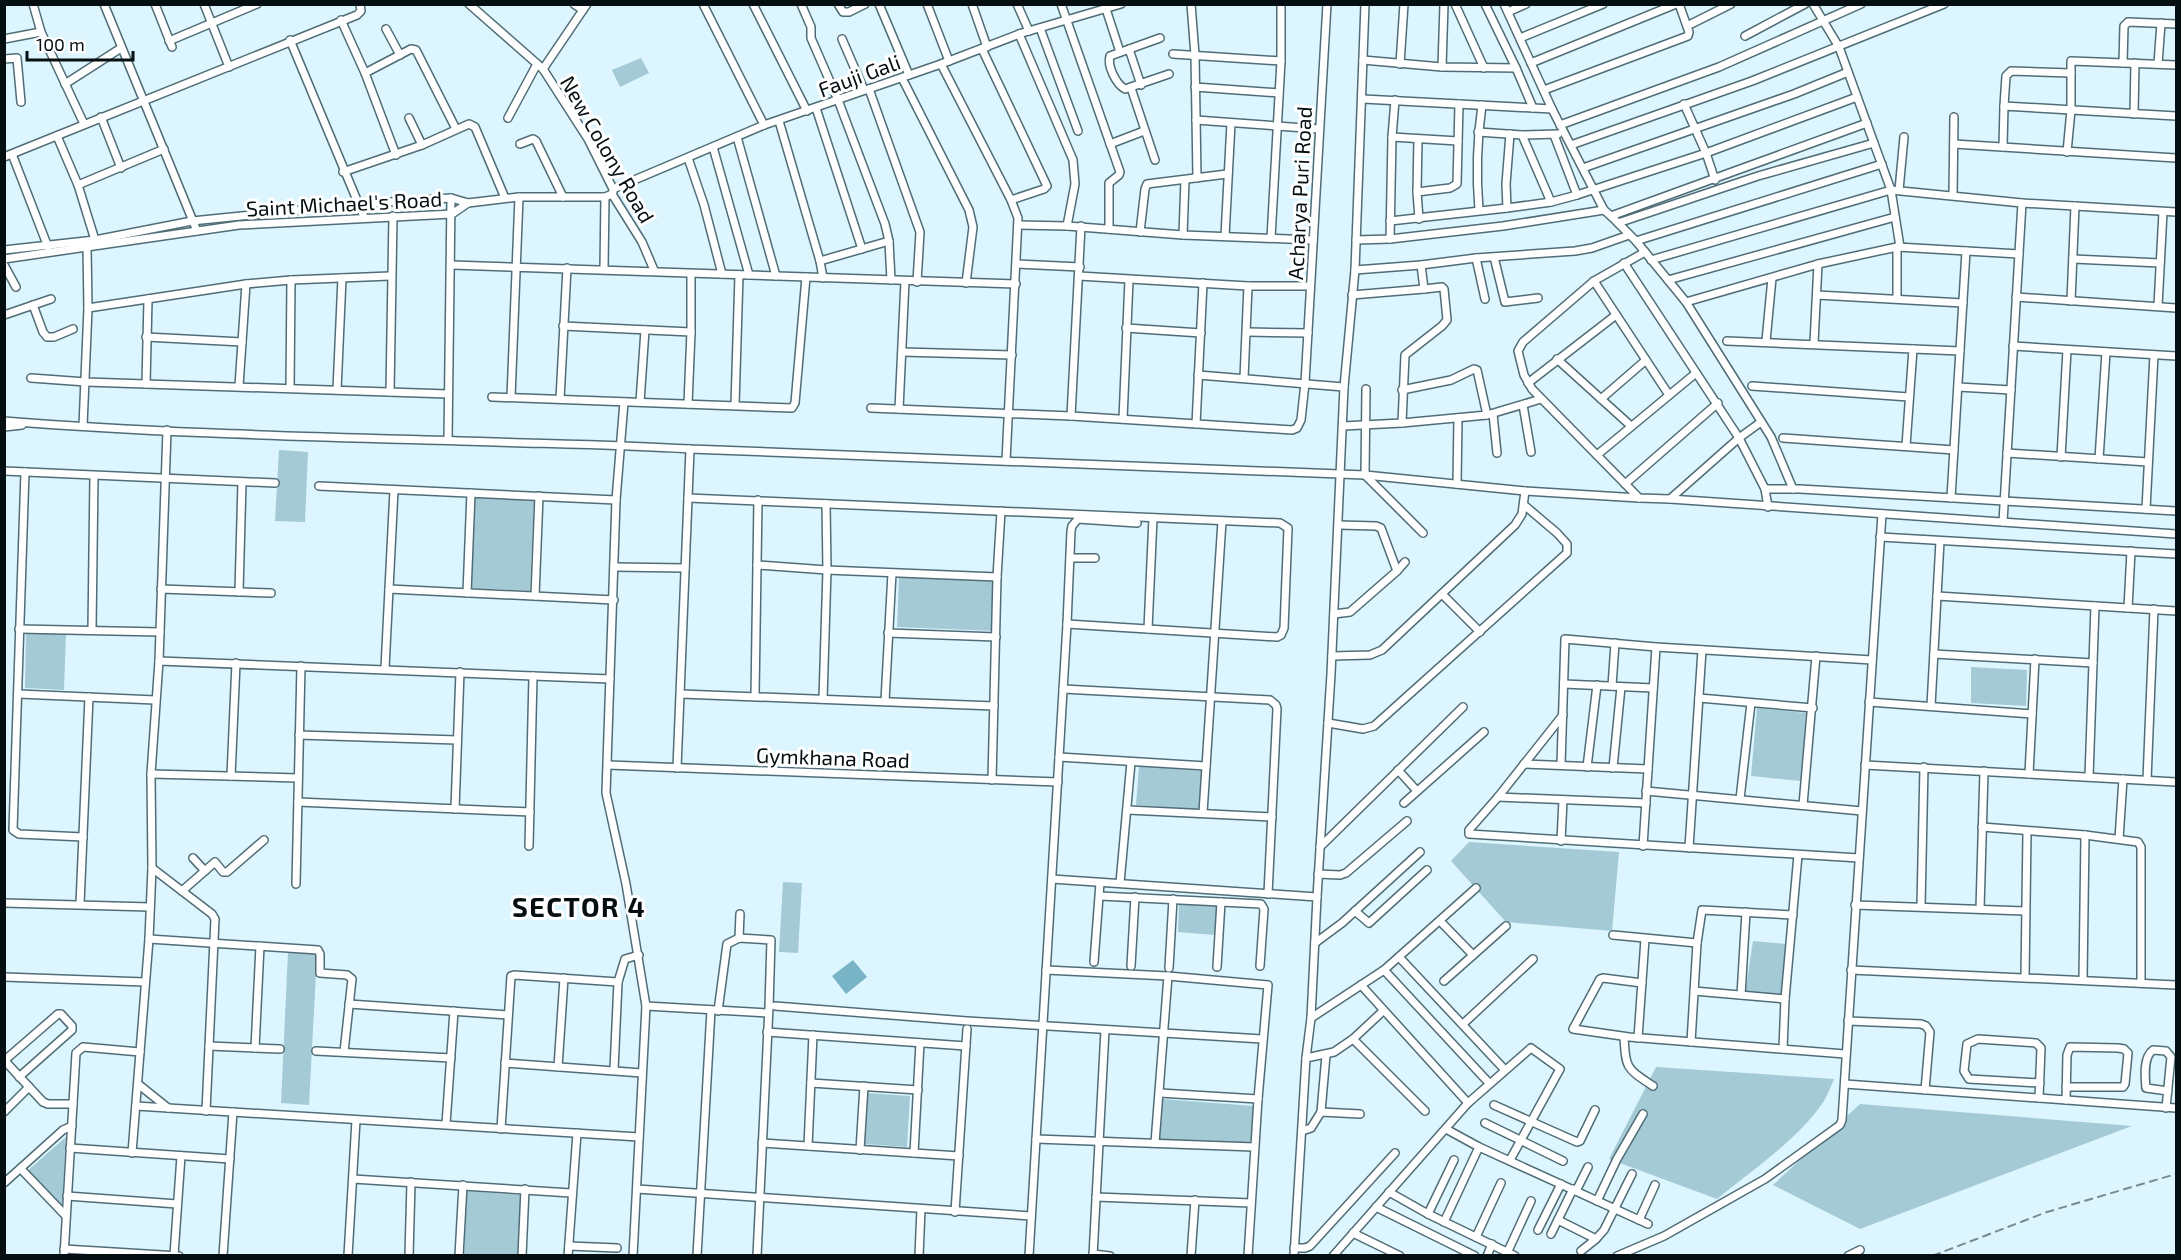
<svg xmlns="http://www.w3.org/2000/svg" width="2181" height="1260" font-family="'Exo 2',sans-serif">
	<rect width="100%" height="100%" fill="#dcf5fe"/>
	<g fill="#a4cad6">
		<path d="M641,58l8,15 -29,14 -8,-17z"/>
		<path d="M279,450l29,2 -3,70 -30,-1z"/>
		<path d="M475,497l59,4 -4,90 -59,-3z"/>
		<path d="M899,577l97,4 -2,50 -97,-4z"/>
		<path d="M26,633l40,1 -2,56 -39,-2z"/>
		<path d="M1971,667l56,3 -1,36 -55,-3z"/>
		<path d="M1757,708l49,5 -5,68 -50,-5z"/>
		<path d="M1139,766l64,5 -2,39 -65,-5z"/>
		<path d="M1469,842l150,10 -7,79 -106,-9 -55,-61z"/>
		<path d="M783,882l19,1 -4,70 -19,-1z"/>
		<path d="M1179,904l38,2 -2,29 -37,-3z"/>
		<path d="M1753,941l33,3 -3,52 -38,-3z"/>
		<path d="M288,952l29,2 -8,151 -28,-2z"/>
		<path d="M1656,1067l178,12c-3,7 -6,15 -10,22 -25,38 -72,69 -107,98l-108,-40z"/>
		<path d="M867,1093l43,3 -3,51 -43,-3z"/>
		<path d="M1162,1099l92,7 -3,40 -91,-7z"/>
		<path d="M1860,1104l272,22 -272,103 -87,-44z"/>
		<path d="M66,1137l-4,69 -36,-34z"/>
		<path d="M467,1191l55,4 -3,60 -55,1z"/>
	</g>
	<path fill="#78b4c6" d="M853,960l14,17 -21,17 -14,-18z"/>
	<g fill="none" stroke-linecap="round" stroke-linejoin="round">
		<defs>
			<g id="minor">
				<path d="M33,4l8,28 43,92"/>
				<path d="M104,4l93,227"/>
				<path d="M155,4l17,43"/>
				<path d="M204,4l25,63"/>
				<path d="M469,4l74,65 45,70 25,50v3"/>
				<path d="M574,4l9,6"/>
				<path d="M703,4l61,121"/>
				<path d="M753,4l54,107"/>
				<path d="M801,4l10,23v11l27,62 47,124 4,17 2,39"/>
				<path d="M838,4l5,8h6l16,-8"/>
				<path d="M879,4l30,71"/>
				<path d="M927,4l22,57"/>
				<path d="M972,4l15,43"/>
				<path d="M1017,4l12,27"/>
				<path d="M1061,4l59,168 -1,3 -10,8v46"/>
				<path d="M1191,4l4,51 2,123"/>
				<path d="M1455,4l29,64"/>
				<path d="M1504,4l48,105 52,101 7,6 256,-93"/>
				<path d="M1813,4l26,43 52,143 9,57"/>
				<path d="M1106,9l14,43"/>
				<path d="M1508,12l18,-8"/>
				<path d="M341,20l24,53 31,82"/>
				<path d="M1687,26l44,-22"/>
				<path d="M1040,28l38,103"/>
				<path d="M386,29l14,26"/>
				<path d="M1019,34l54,126 2,24 -8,42"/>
				<path d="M1745,36l60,-32"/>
				<path d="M1160,38l-50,18c-3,10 6,28 15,33l44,-15"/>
				<path d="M1520,38l83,-34"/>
				<path d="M4,39l37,-7"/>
				<path d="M842,39l22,51"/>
				<path d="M290,40l74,177"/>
				<path d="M169,41l88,-37"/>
				<path d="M982,49l65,137 -3,3 -33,11"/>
				<path d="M1129,49l12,36"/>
				<path d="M1173,54l108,7"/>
				<path d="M4,59l13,-1 4,44"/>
				<path d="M1363,60l79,7 74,1 -31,-64"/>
				<path d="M1531,63l145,-59"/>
				<path d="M2123,63l1,-37 4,-4 48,2"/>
				<path d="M941,64l70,136 7,18 -12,243"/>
				<path d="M1400,64l4,-60"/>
				<path d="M2158,64l3,-41"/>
				<path d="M1442,67l2,-63"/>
				<path d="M1516,68l17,40"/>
				<path d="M543,69l44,-65"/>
				<path d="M365,73l46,-24 5,1 40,79"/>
				<path d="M902,78l67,132 4,17 -7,56"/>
				<path d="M65,84l56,-36"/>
				<path d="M1195,87l84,6"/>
				<path d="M1131,88l24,72"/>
				<path d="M869,89l51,143 -3,50"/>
				<path d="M1544,90l144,-54 1,-4 -10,-28"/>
				<path d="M1363,99l189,10"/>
				<path d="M1684,104l22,49 9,27"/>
				<path d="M2004,106l2,-30 5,-5 60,2"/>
				<path d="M816,108l46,141"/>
				<path d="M2134,114l1,-51"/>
				<path d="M101,117l20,51"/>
				<path d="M409,118l13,27"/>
				<path d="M508,118l29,-54"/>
				<path d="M1196,120l123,9"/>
				<path d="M779,121l41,140 3,17"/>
				<path d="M1560,125l159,-58 142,-63"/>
				<path d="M1478,132l44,3 29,67"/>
				<path d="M1522,135l36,-1"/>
				<path d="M1554,135l23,60"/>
				<path d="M57,136l21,49 17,55"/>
				<path d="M737,137l39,139"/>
				<path d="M1392,137l66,4"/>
				<path d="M1418,139l-1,53 2,27"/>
				<path d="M520,144l13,-5 3,2 27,56"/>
				<path d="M1110,144l34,-13"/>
				<path d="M1954,144l222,14"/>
				<path d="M1571,145l181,-64 192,-77"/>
				<path d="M713,147l36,128"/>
				<path d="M2003,147l1,-41 172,10"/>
				<path d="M2067,152l4,-42v-49l105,4"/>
				<path d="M12,154l36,93"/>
				<path d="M4,157l353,-142 4,-4 -1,-7"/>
				<path d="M688,158l16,47 18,69"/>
				<path d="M1583,168l211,-74 54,-22"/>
				<path d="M343,172l79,-27 47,-21 6,3 30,71"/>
				<path d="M78,185l86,-36"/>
				<path d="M613,189l151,-64 177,-61 81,-31 99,-29"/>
				<path d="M1899,190l5,-53"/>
				<path d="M1417,192l33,-4 7,-4 2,-80"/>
				<path d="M612,194l30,48 12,28"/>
				<path d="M1953,195l1,-78"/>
				<path d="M1507,208l-1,-24 4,-50"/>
				<path d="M1479,210c-3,-35 -2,-70 3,-105"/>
				<path d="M1611,216l25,25 50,61 85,135 22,52"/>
				<path d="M1390,221l117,-13 44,-6 26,-7 129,-42 151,-56"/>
				<path d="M1618,223l140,-47 116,-33"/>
				<path d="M1018,225l49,1 116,9 130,5"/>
				<path d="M1140,232l5,-43 2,-5 80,-10"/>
				<path d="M1183,235l2,-55"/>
				<path d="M1225,236l6,-113"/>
				<path d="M1271,238l10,-177v-57"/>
				<path d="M1390,239l113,-13 101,-16"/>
				<path d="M1356,240l34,-1 2,-102 3,-37"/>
				<path d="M1636,241l246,-77"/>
				<path d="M1897,247v51"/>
				<path d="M4,250l91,-10 97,-19 167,-17 92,-6 17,5 51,-6h86l7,-3"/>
				<path d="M1494,257l11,45 33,-4"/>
				<path d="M1476,258l9,41"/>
				<path d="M4,259l235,-34 213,-11 16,-11"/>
				<path d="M2073,259l87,4"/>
				<path d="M1651,260l240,-70 131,13 154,9"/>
				<path d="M820,261l69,-20"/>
				<path d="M1624,263l115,175 26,51 3,18"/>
				<path d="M1017,264l63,3"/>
				<path d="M4,265l12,22"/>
				<path d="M452,265l564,19"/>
				<path d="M604,269l1,-72"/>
				<path d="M1355,270l66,-5 55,-7 99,-7 17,-3 37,-13"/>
				<path d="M1079,276l169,10h62"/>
				<path d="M1668,280l227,-63"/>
				<path d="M1594,281l75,114"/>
				<path d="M1352,295l72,-6"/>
				<path d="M1817,295l146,8"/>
				<path d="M2016,297l160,11"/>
				<path d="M2071,301l4,-95"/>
				<path d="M1686,302l132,-38 79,-17 122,7"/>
				<path d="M33,305l10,27 4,5h7l19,-8"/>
				<path d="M2158,306l5,-94"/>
				<path d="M88,308l158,-24 45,-4 99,-4"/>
				<path d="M4,315l47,-16"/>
				<path d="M563,326l128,6"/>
				<path d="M1126,328l75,5"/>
				<path d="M1247,332l61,1"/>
				<path d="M146,337l96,5"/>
				<path d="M1727,341l233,10"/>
				<path d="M1766,341l6,-63"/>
				<path d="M1814,343l4,-79"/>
				<path d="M2013,346l163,10"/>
				<path d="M902,352l110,3"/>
				<path d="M1557,359l74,67"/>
				<path d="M1198,375l146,12"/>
				<path d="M31,378l55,4 362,12"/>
				<path d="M1244,378l4,-92"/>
				<path d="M1528,383l88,-68"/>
				<path d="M146,384l2,-85"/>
				<path d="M239,386l7,-102"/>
				<path d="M1752,386l157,11"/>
				<path d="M1958,387l53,3"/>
				<path d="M290,388l1,-108"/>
				<path d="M1366,389l-1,86 58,58"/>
				<path d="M337,390l5,-112"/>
				<path d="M1402,390l49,-10 23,-11 3,1 10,45"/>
				<path d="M390,392l3,-176"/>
				<path d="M492,397l300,11 3,-5 11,-126"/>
				<path d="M511,397l8,-200"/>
				<path d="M560,399l7,-131"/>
				<path d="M1601,399l45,-39"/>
				<path d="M624,402l-8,98 -10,293 20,91 20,122 -13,250"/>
				<path d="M640,402l5,-72"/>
				<path d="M688,404l3,-72v-58"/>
				<path d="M735,405l4,-130"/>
				<path d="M1523,405l8,47"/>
				<path d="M871,408l200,8 221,14 5,-2 4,-8 4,-37 22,-379"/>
				<path d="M899,409l6,-128"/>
				<path d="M1493,414l4,39"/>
				<path d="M1071,416l10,-190"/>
				<path d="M1123,419l6,-139"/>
				<path d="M4,421c162,13 328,16 491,21 65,2 130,3 195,7l675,26 160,16 114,7 31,1 506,35"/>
				<path d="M1402,423l3,-68 37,-29 5,-6 -3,-31 -2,-2 -18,2 -3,-24"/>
				<path d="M1196,424l7,-141"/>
				<path d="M83,426l5,-118 -1,-60"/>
				<path d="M1343,426l59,-3 85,-8 54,-16"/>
				<path d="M4,427l18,-2"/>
				<path d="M1783,438l171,12"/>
				<path d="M448,440l3,-242"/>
				<path d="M1906,446l7,-97"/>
				<path d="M2007,453l141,9"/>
				<path d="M1597,455l99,-82"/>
				<path d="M2061,457l6,-107"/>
				<path d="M2099,459l7,-107"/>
				<path d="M4,471l271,12"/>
				<path d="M25,472l-12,358 6,4 64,3"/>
				<path d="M1457,484l1,-66"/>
				<path d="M1625,484l93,-81"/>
				<path d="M319,486l297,14"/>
				<path d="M1765,489h35l376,22"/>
				<path d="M688,498l592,25 8,5 -4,100 -3,7 -4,2 -210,-13"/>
				<path d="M1639,498l-107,-109 -8,-14 -6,-24 5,-9 71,-61 51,-29"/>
				<path d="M1951,498l15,-247"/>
				<path d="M1670,499l69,-61 22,-16"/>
				<path d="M2146,509l8,-154"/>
				<path d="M2003,522l19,-319"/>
				<path d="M1880,537l296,17"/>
				<path d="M1070,558h25"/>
				<path d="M757,565l70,5 170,7"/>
				<path d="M614,567l71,1"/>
				<path d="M1397,571l8,-9"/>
				<path d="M161,589l110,4"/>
				<path d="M389,589l225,11"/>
				<path d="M239,592l3,-110"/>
				<path d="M467,593l4,-100"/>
				<path d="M1442,594l38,38"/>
				<path d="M535,596l4,-100"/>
				<path d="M1937,596l239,15"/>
				<path d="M2128,608l3,-57"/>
				<path d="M1334,614l16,-2 47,-41 -16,-43 -5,-2 -37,-1"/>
				<path d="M19,629l141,3"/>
				<path d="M1148,629l5,-111"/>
				<path d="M92,630l2,-154"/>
				<path d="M888,633l108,4"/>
				<path d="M1934,654l159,9"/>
				<path d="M1332,656l38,-1 12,-5 133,-125 7,-11 3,-23"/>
				<path d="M159,661l451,18"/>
				<path d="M385,668l9,-178"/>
				<path d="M1564,684l89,4"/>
				<path d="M1612,686l3,-43"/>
				<path d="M1063,689l207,11 6,5 1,4 -9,185"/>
				<path d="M19,694l136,6"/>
				<path d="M681,694l313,12"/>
				<path d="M755,696l3,-196"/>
				<path d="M1699,698l114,10"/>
				<path d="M823,699l4,-129 -1,-66"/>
				<path d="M885,701l7,-128"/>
				<path d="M1869,702l163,12"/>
				<path d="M1931,706l9,-165"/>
				<path d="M1563,715l-65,82 -29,33v4l390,24"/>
				<path d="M1328,723l35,6 11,-3 193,-173v-9l-10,-11 -33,-28"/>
				<path d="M299,735l158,5"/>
				<path d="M1059,757l147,9"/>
				<path d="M1524,764l124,5"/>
				<path d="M608,765l450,17"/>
				<path d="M1561,765l4,-126 91,8 216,13"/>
				<path d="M1865,765l311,17"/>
				<path d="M1587,767l10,-82"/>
				<path d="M677,768l13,-319"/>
				<path d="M1613,768l8,-81"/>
				<path d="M1398,770l19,21"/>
				<path d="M151,774l147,4"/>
				<path d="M2029,774l6,-115"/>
				<path d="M231,776l5,-113"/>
				<path d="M2089,777l6,-171"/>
				<path d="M992,780l5,-203 4,-66"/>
				<path d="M2147,780l7,-171"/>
				<path d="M1646,791l216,20"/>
				<path d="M1498,797l148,6"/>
				<path d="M1740,799l11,-96"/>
				<path d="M298,802l232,10"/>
				<path d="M1404,803l80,-71"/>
				<path d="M1803,805l13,-149"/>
				<path d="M455,809l5,-137"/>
				<path d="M1128,810l144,7"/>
				<path d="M1203,813l19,-292"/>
				<path d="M1982,827l103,8 53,7 3,5v136"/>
				<path d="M2119,839l4,-60"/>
				<path d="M1561,841l2,-41"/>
				<path d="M529,846l4,-170"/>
				<path d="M1643,846l13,-199"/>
				<path d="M1320,847l143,-140"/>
				<path d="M1689,848l13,-198"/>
				<path d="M193,858l12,13"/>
				<path d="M152,868l60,46 3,5 -9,192"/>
				<path d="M1318,874l22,1 6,-2 61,-52"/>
				<path d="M1052,879l265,18"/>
				<path d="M1120,883l11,-121"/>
				<path d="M296,884l5,-218"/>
				<path d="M182,891l33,-29 8,10h4l37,-32"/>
				<path d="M1100,896l161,8 3,5 -4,57"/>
				<path d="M4,903l146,4"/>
				<path d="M80,904l9,-207"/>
				<path d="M1855,905l170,6"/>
				<path d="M1921,906l3,-139"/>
				<path d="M1980,909l4,-138"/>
				<path d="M1355,911l14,12 58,-53"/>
				<path d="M1440,921l33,34"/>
				<path d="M1613,935l84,8"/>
				<path d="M739,938l1,-24"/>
				<path d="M149,939l169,11 2,4v19l27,2 5,4 -8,73"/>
				<path d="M1315,943l27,-20 78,-71"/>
				<path d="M1399,957l106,113"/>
				<path d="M1094,962l6,-79"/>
				<path d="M1131,966l4,-69"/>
				<path d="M1217,967l4,-65"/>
				<path d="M1169,968l4,-69"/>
				<path d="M1046,970l122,6 100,9 -10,114 -10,157"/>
				<path d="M1384,970l105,113"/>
				<path d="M1851,970l325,15"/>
				<path d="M4,977l141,5"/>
				<path d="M2025,977l2,-145"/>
				<path d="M2083,979l2,-144"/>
				<path d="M1444,981l62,-55"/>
				<path d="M1642,983l-39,-5 -3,1 -27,50 56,8 216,17"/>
				<path d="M1361,985l107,118"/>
				<path d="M1694,991l91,8"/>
				<path d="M1741,995l5,-83"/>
				<path d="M349,1004l159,11"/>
				<path d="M646,1006l122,7"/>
				<path d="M775,1006l192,15 295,18"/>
				<path d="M718,1011l9,-67 12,-6 32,2 -2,67 -12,249"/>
				<path d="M1311,1018l73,-48 92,-82"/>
				<path d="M1848,1021l73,3 5,2 4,6 -5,58"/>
				<path d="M1463,1024l70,-65"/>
				<path d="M767,1032l199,14"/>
				<path d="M1624,1037c2,32 2,31 29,49"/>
				<path d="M1638,1038l7,-99"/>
				<path d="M1353,1039l72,72"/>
				<path d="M1691,1042l6,-99 5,-33 91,5"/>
				<path d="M209,1046l71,3"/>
				<path d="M255,1048l5,-102"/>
				<path d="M1783,1049l2,-50 13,-144"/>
				<path d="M316,1051l135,7"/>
				<path d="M1306,1058l28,-6 19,-13 30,-28"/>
				<path d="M4,1060l39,42 5,2h25"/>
				<path d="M5,1060l53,-46h3l11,12v4l-53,47"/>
				<path d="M505,1063l137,10"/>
				<path d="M558,1067l6,-89"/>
				<path d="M614,1070l4,-88 7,-23 14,-4"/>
				<path d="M811,1083l107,7"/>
				<path d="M138,1084l30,24"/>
				<path d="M1845,1084l331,24"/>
				<path d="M1160,1093l98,6"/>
				<path d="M2039,1098l2,-50 -5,-5 -58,-4 -11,5 -3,27 5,8 71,4"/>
				<path d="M2066,1100l1,-45 3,-8 48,1 6,1 4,4 -3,31 -2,3h-57"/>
				<path d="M1494,1105l83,37 3,-1 15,-31"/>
				<path d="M136,1106l503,31"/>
				<path d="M2166,1108l5,-51 -5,-6 -13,-1c-10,7 -8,27 -7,38l22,3"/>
				<path d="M4,1112l25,-25"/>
				<path d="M1321,1112l5,-57"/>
				<path d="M1485,1123l78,38"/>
				<path d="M446,1124l8,-113"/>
				<path d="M501,1129l10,-153 3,-1 104,7"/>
				<path d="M1446,1129l33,18 169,77"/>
				<path d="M1302,1131l9,-3 10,-16 39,2"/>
				<path d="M1036,1139l218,8"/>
				<path d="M762,1143l197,13"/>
				<path d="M1155,1143l13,-167"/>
				<path d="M808,1146l5,-111"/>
				<path d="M70,1148l160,11"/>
				<path d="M860,1150l4,-64"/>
				<path d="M132,1153l17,-214 3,-71 -1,-94 8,-113 8,-231"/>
				<path d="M914,1153l6,-110"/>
				<path d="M21,1169l45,47"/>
				<path d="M353,1179l218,14"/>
				<path d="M4,1183l59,-53 9,-4"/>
				<path d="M637,1189l394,27"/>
				<path d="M1576,1191l12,-24"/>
				<path d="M1389,1192l39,22 87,42"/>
				<path d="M67,1196l110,8"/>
				<path d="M1096,1197l155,6"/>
				<path d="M1597,1201l20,-42 26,-45"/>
				<path d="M1376,1207l99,49"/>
				<path d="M955,1212l12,-183"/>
				<path d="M1428,1214l26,-54"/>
				<path d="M1558,1220l38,19"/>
				<path d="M1639,1220l16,-35"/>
				<path d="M1444,1222l35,-75"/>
				<path d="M1538,1230l23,-46"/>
				<path d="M1353,1233l47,23"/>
				<path d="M1551,1234l22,-45"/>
				<path d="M1476,1237l25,-54"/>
				<path d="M569,1246l48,2"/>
				<path d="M1294,1248h11l5,-2 85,-93"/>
				<path d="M64,1249l115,7"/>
				<path d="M1508,1251l23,-50"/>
				<path d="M1581,1251l15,-12 8,-9 28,-56"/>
				<path d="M1093,1254l17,2"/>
				<path d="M174,1255l7,-99"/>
				<path d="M64,1256l12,-203 7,-6 57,5"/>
				<path d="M223,1256l10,-144"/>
				<path d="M348,1256l8,-136"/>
				<path d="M409,1256l2,-74"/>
				<path d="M459,1256l4,-71"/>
				<path d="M522,1256l3,-67"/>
				<path d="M568,1256l9,-123"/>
				<path d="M697,1256l14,-246"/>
				<path d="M919,1256l2,-47"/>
				<path d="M1029,1256l38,-632 4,-93 1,-5 6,-7 59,4"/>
				<path d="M1093,1256l12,-226"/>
				<path d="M1191,1256l4,-56"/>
				<path d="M1294,1256l12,-198 5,-40 6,-121 14,-223 13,-287 11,-117 10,-266"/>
				<path d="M1333,1256l135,-153 63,-55 29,21 -50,91"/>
				<path d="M1487,1256l5,-12"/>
				<path d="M1617,1256l47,-20 101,-57 75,-54 2,-5 40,-606"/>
				<path d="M1848,1256l12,-6"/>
			</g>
		</defs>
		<use href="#minor" stroke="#506d76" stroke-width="10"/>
		<use href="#minor" stroke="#fff" stroke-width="7"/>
		<path stroke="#788a90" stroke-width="2" stroke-dasharray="9 4.5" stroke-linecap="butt" d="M1932,1256l115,-44 129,-38"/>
	</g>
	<g text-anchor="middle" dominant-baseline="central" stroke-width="6" stroke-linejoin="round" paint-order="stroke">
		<g font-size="21" fill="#050f12" stroke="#fff">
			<text transform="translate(859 75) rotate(-20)">Fauji Gali</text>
			<text transform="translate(608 149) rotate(60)">New Colony Road</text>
			<text transform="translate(1299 193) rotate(-87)">Acharya Puri Road</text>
			<text transform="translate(344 203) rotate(-3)">Saint Michael's Road</text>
			<text transform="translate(833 757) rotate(2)">Gymkhana Road</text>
		</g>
		<g font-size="27" font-weight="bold" letter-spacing="1.5" fill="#050f12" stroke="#fff">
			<text x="579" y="906">SECTOR 4</text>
		</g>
	</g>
	<rect width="2181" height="1260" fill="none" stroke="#050f12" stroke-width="12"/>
	<path d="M27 51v9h106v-9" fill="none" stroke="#050f12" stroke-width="3"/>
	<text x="36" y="51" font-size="18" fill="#050f12" stroke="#ffffff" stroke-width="4.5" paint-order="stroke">100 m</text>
</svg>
